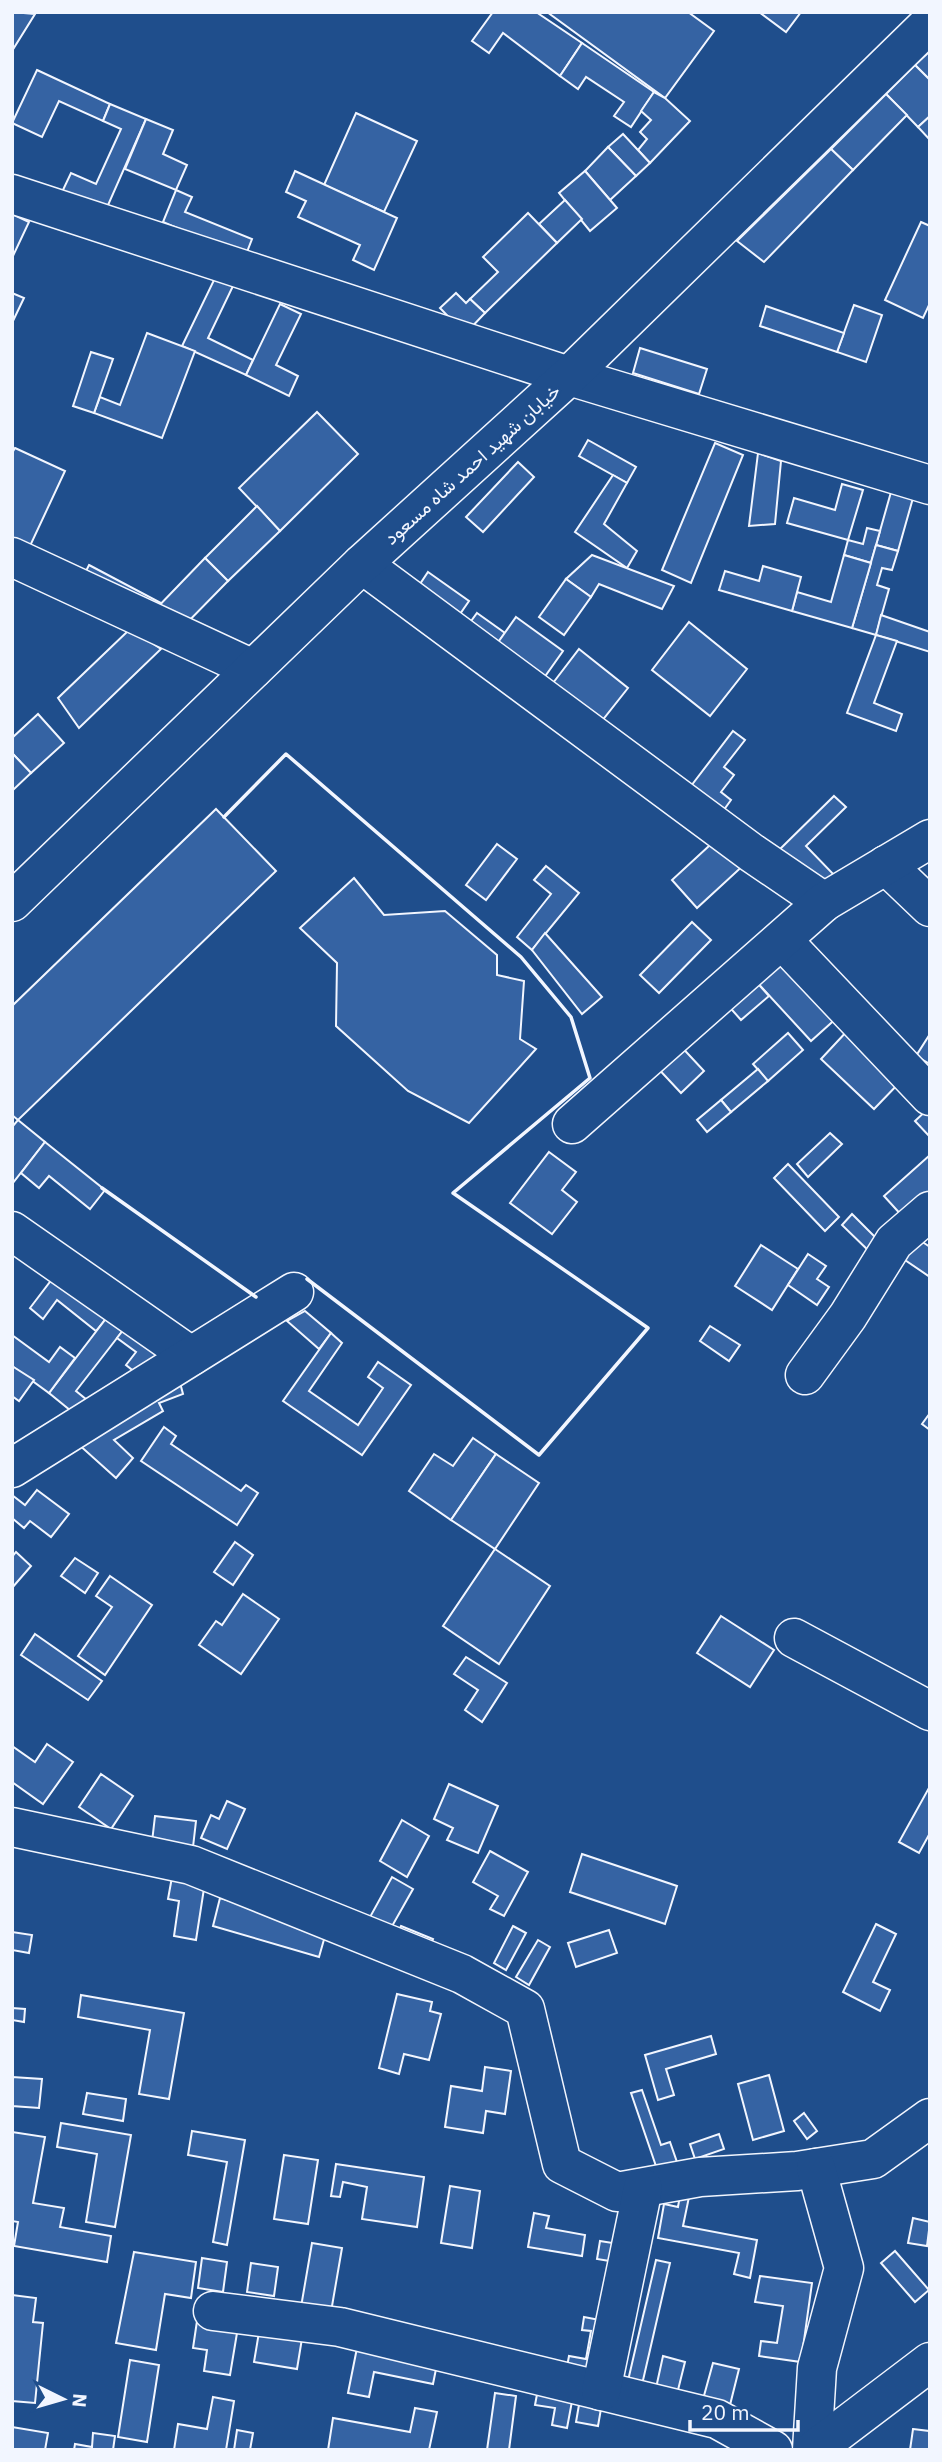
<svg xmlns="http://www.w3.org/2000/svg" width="942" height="2462" font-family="'IBM Plex Sans',Vazirmatn,sans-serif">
	<rect width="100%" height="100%" fill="#1f4e8c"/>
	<g fill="#3563a3" stroke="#f2f6ff" stroke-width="2">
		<path d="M12,12l23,2 -23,37z"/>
		<path d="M493,12h43l46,31 -22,33 -57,-43 -14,20 -17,-12z"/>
		<path d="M547,12h141l26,19 -49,67z"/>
		<path d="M759,12h42l-15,20z"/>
		<path d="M582,43l72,49 -23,35 -17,-11 10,-14 -38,-25 -8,12 -18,-13z"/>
		<path d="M930,51v29l-15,-15z"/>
		<path d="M915,65l15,15v36l-12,11 -32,-33z"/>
		<path d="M37,70l73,34 -7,17 -44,-20 -17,36 -30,-14z"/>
		<path d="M654,92l11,6 25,23 -40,42 -12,-13 9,-11 -7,-7 11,-12 -10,-9z"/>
		<path d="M886,94l21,21 -54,55 -22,-21z"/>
		<path d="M110,104l36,15 -41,93 -43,-20 9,-19 25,11 25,-55 -18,-8z"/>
		<path d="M356,113l61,28 -33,71 -60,-27z"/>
		<path d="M930,116v24l-12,-13z"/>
		<path d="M146,119l27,11 -10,24 24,11 -11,25 -51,-21z"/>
		<path d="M623,134l27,29 -14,13 -28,-29z"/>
		<path d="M608,147l28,29 -26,24 -25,-29z"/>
		<path d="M831,149l22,21 -89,92 -27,-21z"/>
		<path d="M295,171l102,47 -23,52 -21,-10 7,-15 -62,-28 8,-16 -20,-9z"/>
		<path d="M585,171l32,37 -27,23 -31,-38z"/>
		<path d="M176,190l16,7 -7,15 67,27 -7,18 -82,-35z"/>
		<path d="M565,200l17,19 -25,24 -18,-19z"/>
		<path d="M528,213l29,30 -72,70 -15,-14 28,-27 -15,-15z"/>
		<path d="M12,214l17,8 -17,36z"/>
		<path d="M921,222l9,4v77l-7,15 -38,-18z"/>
		<path d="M215,278l18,8 -25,52 45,22 -7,15 -64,-29z"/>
		<path d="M12,293l12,5 -12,25z"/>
		<path d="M456,293l10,10 4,-4 15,14 -20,21 -25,-26z"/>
		<path d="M280,304l21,10 -25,51 22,11 -9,20 -43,-21z"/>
		<path d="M854,305l28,10 -16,47 -29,-10z"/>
		<path d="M766,306l78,27 -7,19 -77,-26z"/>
		<path d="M147,333l48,18 -33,87 -68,-25 6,-16 20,8z"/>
		<path d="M640,348l67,21 -8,25 -66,-21z"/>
		<path d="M91,352l22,7 -19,54 -21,-7z"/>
		<path d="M317,412l41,42 -78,77 -41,-43z"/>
		<path d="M588,440l48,27 -9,16 -48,-27z"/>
		<path d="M715,443l28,12 -52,128 -29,-13z"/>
		<path d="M15,448l50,23 -35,75 -18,-8v-85z"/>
		<path d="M758,453l23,8 -6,63 -26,2z"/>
		<path d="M518,462l16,15 -51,55 -17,-15z"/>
		<path d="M613,475l14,8 -23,41 33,27 -10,17 -52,-36z"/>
		<path d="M842,484l21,6 -15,50 -61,-17 7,-25 41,12z"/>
		<path d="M891,492l22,6 -15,53 -22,-6z"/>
		<path d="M257,506l23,25 -52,50 -23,-23z"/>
		<path d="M867,528l13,3 -9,32 -27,-8 4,-15 15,4z"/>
		<path d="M876,545l22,6 -6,19 -10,-2 -5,17 12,4 -13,46 -24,-7z"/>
		<path d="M592,555l82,31 -12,23 -63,-25 -8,13 -25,-18z"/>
		<path d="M844,555l27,8 -19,65 -60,-17 5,-19 34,10z"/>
		<path d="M205,558l23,23 -50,51 -29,-16z"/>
		<path d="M89,565l72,38 -12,13 -67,-37z"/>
		<path d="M763,566l38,11 -9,34 -73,-21 6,-19 34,10z"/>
		<path d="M428,572l41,29 -16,23 -41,-28z"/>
		<path d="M566,579l25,18 -27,38 -25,-18z"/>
		<path d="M477,613l28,20 -11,15 -28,-20z"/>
		<path d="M881,615l49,17v20l-54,-17z"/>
		<path d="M516,617l47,34 -22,31 -47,-34z"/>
		<path d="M689,622l58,47 -37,47 -58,-46z"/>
		<path d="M130,629l31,20 -82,79 -21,-30z"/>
		<path d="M876,635l21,6 -23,62 28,11 -6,17 -49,-18z"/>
		<path d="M579,649l49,39 -27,34 -48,-39z"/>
		<path d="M38,714l26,29 -33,30 -19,-20v-15z"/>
		<path d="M733,731l12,9 -21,27 10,8 -13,17 10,8 -8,11 -32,-25z"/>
		<path d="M12,753l19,20 -19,18z"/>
		<path d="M834,796l12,11 -40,39 32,33 -24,9 -38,-35z"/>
		<path d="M216,809l60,62 -258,249 -6,-5v-109z"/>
		<path d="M722,834l25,28 -50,46 -25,-28z"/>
		<path d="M497,844l20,15 -31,41 -20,-15z"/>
		<path d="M546,866l33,27 -47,57 -15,-13 34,-43 -17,-14z"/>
		<path d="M354,878l30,37 61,-4 52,44v20l27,6 -4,58 16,10 -67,74 -61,-32 -72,-65 1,-63 -37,-35z"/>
		<path d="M692,922l19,18 -52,53 -19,-18z"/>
		<path d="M545,933l57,64 -20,17 -50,-64z"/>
		<path d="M783,953l57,62 -29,26 -58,-63z"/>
		<path d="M753,978l16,18 -28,24 -16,-18z"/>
		<path d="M849,1029l53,51 -28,29 -53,-50z"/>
		<path d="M788,1033l15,17 -35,31 -15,-17z"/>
		<path d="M930,1034v30l-14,-8z"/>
		<path d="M676,1041l28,30 -23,22 -28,-30z"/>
		<path d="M758,1069l10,12 -37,31 -10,-12z"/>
		<path d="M721,1100l10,12 -24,20 -10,-12z"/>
		<path d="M930,1107v30l-15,-16z"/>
		<path d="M18,1120l27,22 -33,42v-57z"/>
		<path d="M830,1133l12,11 -34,33 -11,-13z"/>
		<path d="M45,1142l60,48 -15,19 -41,-33 -10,12 -18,-15z"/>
		<path d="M549,1152l27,20 -14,18 15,12 -25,32 -42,-31z"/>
		<path d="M930,1155v40l-26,23 -20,-22z"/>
		<path d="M788,1164l51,53 -14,14 -51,-53z"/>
		<path d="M852,1214l30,30 -10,10 -30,-29z"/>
		<path d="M912,1235l18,12v30l-31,-21z"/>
		<path d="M761,1245l37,24 -26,41 -37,-24z"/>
		<path d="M808,1254l18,12 -9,13 12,8 -12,18 -29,-20z"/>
		<path d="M56,1274l52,42 -12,15 -39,-31 -14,19 -13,-11z"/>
		<path d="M305,1311l26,22 -12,16 -32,-28z"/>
		<path d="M108,1316l16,13 -48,62 16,13 -16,11 -27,-22z"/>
		<path d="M710,1326l30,19 -11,16 -29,-20z"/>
		<path d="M124,1329l42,29 -25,19 -15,-12 10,-13 -19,-14z"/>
		<path d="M331,1333l11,10 -33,48 49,34 25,-37 -15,-11 10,-15 33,23 -49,70 -79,-54z"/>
		<path d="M12,1335l37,27 11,-15 15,11 -26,35 -37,-27z"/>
		<path d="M12,1366l22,14 -15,21 -7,-5z"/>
		<path d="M179,1379l4,15 -24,9 4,8 -49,29 19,18 -17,20 -39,-35z"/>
		<path d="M930,1413v17l-8,-6z"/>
		<path d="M164,1427l12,9 -5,8 70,47 5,-6 12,8 -21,32 -96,-64z"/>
		<path d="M473,1438l23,16 -45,66 -42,-29 25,-37 19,12z"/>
		<path d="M496,1454l43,29 -44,66 -44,-29z"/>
		<path d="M37,1490l32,24 -18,23 -21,-16 -6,7 -12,-10v-23l13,10z"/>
		<path d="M235,1542l18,13 -20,30 -19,-13z"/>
		<path d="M495,1549l55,37 -51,78 -56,-38z"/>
		<path d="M16,1552l15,14 -19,22v-31z"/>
		<path d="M75,1558l23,15 -13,20 -24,-17z"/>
		<path d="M110,1576l42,29 -47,70 -27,-19 34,-49 -16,-11z"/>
		<path d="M243,1594l36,25 -38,55 -42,-29 17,-24 6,4z"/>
		<path d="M721,1616l53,34 -24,37 -53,-34z"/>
		<path d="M35,1634l67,47 -14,19 -67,-45z"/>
		<path d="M466,1657l41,26 -25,39 -17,-12 13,-20 -24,-16z"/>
		<path d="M47,1744l26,18 -30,42 -31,-22v-36l23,16z"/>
		<path d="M101,1774l32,22 -22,33 -32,-22z"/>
		<path d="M449,1784l49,22 -20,47 -31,-13 6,-12 -19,-9z"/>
		<path d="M930,1786v47l-11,20 -20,-11z"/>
		<path d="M227,1801l18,8 -18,40 -26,-11 10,-23 8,4z"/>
		<path d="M155,1816l41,5 -3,26 -41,-5z"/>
		<path d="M402,1820l27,16 -22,41 -27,-16z"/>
		<path d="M490,1851l38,21 -24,44 -14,-7 8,-13 -25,-14z"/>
		<path d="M582,1854l95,32 -12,38 -95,-32z"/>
		<path d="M172,1877l33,5 -9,58 -22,-4 5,-35 -11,-2z"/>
		<path d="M392,1877l21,12 -22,39 -21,-11z"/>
		<path d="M220,1898l107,31 -8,28 -106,-31z"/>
		<path d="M876,1924l20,10 -23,48 17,8 -10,21 -37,-19z"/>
		<path d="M401,1926l32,13 -5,12 -32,-13z"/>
		<path d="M513,1926l13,7 -20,37 -12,-7z"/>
		<path d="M609,1930l8,23 -41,14 -8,-24z"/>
		<path d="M12,1932l20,3 -3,18 -17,-3z"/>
		<path d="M538,1940l12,7 -21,38 -13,-8z"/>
		<path d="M397,1994l35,8 -2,9 11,3 -12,46 -25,-6 -5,20 -20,-6z"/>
		<path d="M81,1995l103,18 -15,86 -30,-5 11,-64 -72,-13z"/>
		<path d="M12,2008l13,1 -1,13 -12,-2z"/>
		<path d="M711,2036l5,18 -50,15 8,26 -16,5 -13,-45z"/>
		<path d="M485,2067l26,4 -6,43 -19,-3 -3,22 -38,-6 6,-41 31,5z"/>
		<path d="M769,2075l15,56 -31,9 -15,-56z"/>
		<path d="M12,2077l30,2 -3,29 -27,-2z"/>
		<path d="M642,2090l19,55 9,-3 8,23 -20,7 -27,-79z"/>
		<path d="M87,2093l39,6 -3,22 -40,-7z"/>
		<path d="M804,2113l13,18 -10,8 -13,-18z"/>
		<path d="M61,2123l70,12 -16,92 -29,-5 11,-68 -40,-7z"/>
		<path d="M192,2131l53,9 -18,105 -14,-3 14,-80 -39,-7z"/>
		<path d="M12,2132l33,5 -12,66 31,5 -4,19 51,9 -4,26 -93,-16 4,-24 -6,-1z"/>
		<path d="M719,2134l5,15 -29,10 -5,-15z"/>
		<path d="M284,2155l34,5 -10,64 -34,-5z"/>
		<path d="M336,2164l88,13 -7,50 -55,-8 5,-32 -24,-5 -3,15 -9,-1z"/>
		<path d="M450,2186l30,5 -8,57 -31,-5z"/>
		<path d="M680,2195l9,2 -6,29 74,14 -7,38 -16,-4 5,-21 -81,-15 6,-34 14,3z"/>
		<path d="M534,2213l15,3 -3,12 39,7 -3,21 -54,-9z"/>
		<path d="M913,2218l17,4 -3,24 -19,-3z"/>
		<path d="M600,2241l19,3 -3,18 -19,-3z"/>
		<path d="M312,2243l30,5 -11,64 -30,-5z"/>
		<path d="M895,2251l34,39 -14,12 -34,-39z"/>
		<path d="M134,2252l62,10 -5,36 -26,-4 -9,56 -40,-7z"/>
		<path d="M202,2258l25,4 -4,30 -25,-4z"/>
		<path d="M656,2260l14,3 -29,126 -14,-4z"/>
		<path d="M251,2263l27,4 -4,29 -27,-4z"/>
		<path d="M760,2276l52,7 -11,79 -42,-6 2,-15 16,2 6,-37 -28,-4z"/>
		<path d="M12,2295l24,3 -3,24 10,1 -8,80 -23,-2z"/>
		<path d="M584,2317l21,4 -10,56 -29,-5 3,-16 17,3 5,-28 -9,-1z"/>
		<path d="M261,2320l43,6 -7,43 -43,-7z"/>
		<path d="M197,2321l41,6 -8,48 -26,-4 3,-21 -14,-2z"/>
		<path d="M357,2348l80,16 -4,20 -59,-12 -5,25 -21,-4z"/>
		<path d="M663,2356l22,6 -8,32 -21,-6z"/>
		<path d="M130,2360l29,5 -12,77 -29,-5z"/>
		<path d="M713,2363l26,6 -10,40 -27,-6z"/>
		<path d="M538,2389l35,7 -6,32 -15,-3 3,-17 -20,-3z"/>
		<path d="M495,2393l21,3 -7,54h-22z"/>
		<path d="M213,2397l21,4 -8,49h-52l4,-26 29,5z"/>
		<path d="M580,2399l22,4 -4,23 -22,-4z"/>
		<path d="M415,2408l22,4 -8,38h-101l5,-32 77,14z"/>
		<path d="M12,2427l36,6 -3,17h-33z"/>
		<path d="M913,2429l16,2 1,19h-20z"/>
		<path d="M237,2430l16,3 -3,17h-16z"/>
		<path d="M93,2433l22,3 -2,14h-39l1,-6 17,3z"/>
	</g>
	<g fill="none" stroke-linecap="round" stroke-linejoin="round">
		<defs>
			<g id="minor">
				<path d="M12,194l557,182 361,109"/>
				<path d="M12,557l241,112"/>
				<path d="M362,564l390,289 72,49"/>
				<path d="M886,865l44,42"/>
				<path d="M782,940l148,156"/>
				<path d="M572,1124l252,-222 106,-63"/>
				<path d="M12,1231l179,125"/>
				<path d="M805,1375l43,-59 46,-74 36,-31"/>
				<path d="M12,1468l282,-176"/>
				<path d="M794,1638l136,73"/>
				<path d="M12,1827l179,38 271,109 63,35 37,155 55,28 83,-15 97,-6 76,-12 57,-41"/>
				<path d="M213,2311l127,16 377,92 56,31"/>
				<path d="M601,2391l42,-203"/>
				<path d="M812,2450l5,-82 27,-100 -28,-100"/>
			</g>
			<g id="major">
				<path d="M12,902l350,-338 207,-188 361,-353"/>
				<path d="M814,2450l116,-88"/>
			</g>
		</defs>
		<use href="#minor" stroke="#f2f6ff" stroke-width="41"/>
		<use href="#major" stroke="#f2f6ff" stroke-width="41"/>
		<use href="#minor" stroke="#1f4e8c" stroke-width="38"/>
		<use href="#major" stroke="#1f4e8c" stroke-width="38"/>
		<g stroke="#f2f6ff" stroke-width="3.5">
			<path d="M224,817l62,-63 235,203 50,60 19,61 -137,115 195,135 -109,127 -232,-176"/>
			<path d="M102,1188l154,109"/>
		</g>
	</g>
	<g text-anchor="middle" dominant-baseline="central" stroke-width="5" stroke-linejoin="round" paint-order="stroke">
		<g font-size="19" fill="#f2f6ff" stroke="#1f4e8c">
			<text transform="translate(472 464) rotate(-42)">خیابان شهید احمد شاه مسعود</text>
		</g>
	</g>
	<rect width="942" height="2462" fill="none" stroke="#f2f6ff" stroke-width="28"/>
	<g transform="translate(63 2399) rotate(95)" stroke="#1f4e8c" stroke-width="5" paint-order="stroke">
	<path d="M0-5L12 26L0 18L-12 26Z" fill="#f2f6ff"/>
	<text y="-10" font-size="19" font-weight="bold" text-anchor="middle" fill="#f2f6ff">N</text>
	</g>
	<path d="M690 2420v10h108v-10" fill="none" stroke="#f2f6ff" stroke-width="3.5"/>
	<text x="701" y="2420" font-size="21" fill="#f2f6ff" stroke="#1f4e8c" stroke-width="5" paint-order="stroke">20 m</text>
</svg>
